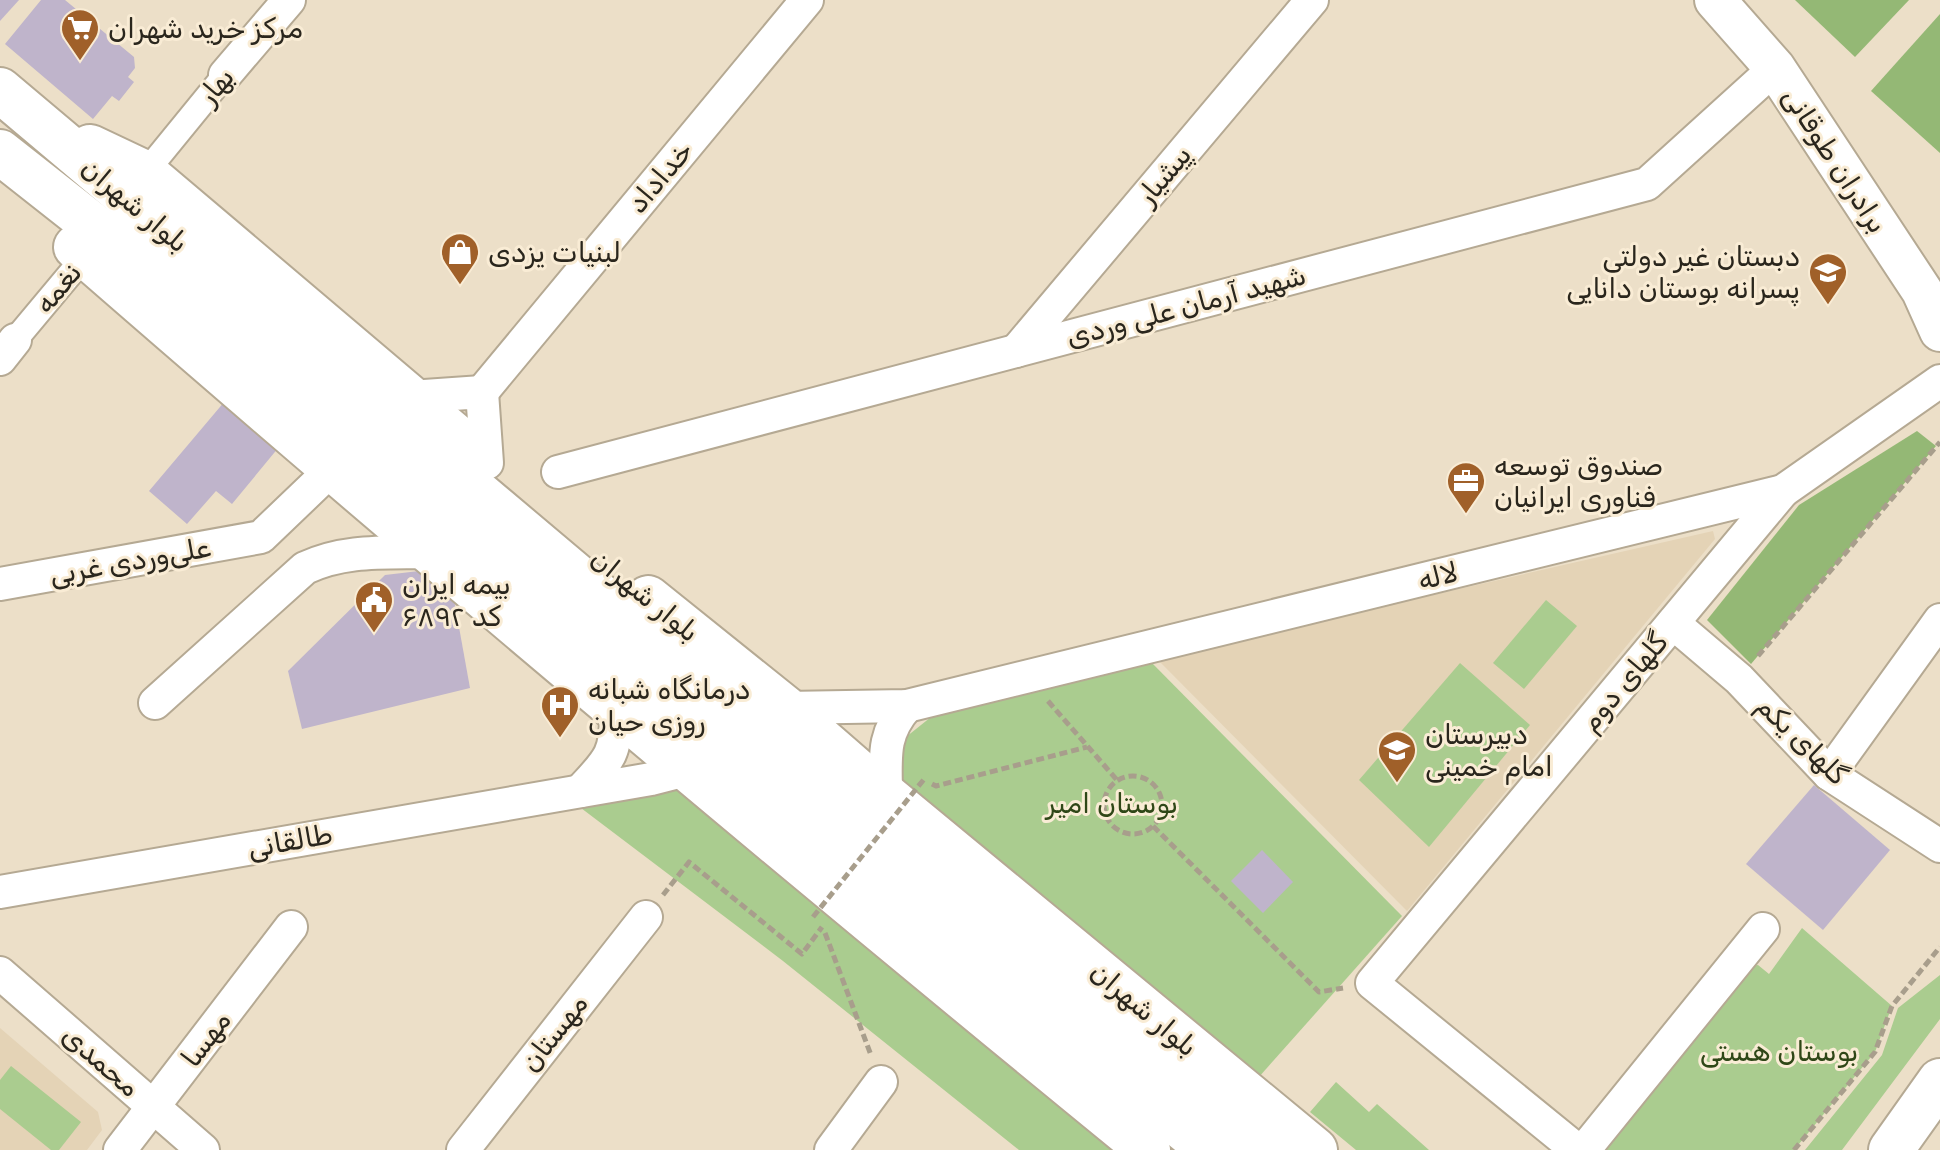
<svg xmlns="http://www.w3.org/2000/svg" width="1940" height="1150" font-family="Rubik,'Noto Naskh Arabic',sans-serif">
	<rect width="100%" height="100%" fill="#ecdfc8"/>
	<g fill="#e4d3b6">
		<path d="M1713,531l2,8 -308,372 -251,-253z"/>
		<path d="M0,1028l98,84 4,18 -15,20h-87z"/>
	</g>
	<g fill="#aacc8f">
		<path d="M1546,600l31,26 -53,63 -31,-26z"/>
		<path d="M1149,660l253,256 -151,170 -356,-310 6,-35 35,-28z"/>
		<path d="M1460,663l70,62 -101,122 -70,-67z"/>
		<path d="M658,789l36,3 434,358h-109l-236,-189 -206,-156z"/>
		<path d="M1802,928l90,78 -17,46 -81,98h-190l146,-184 8,-1 11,9z"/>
		<path d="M1940,975v44l-98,131h-37l77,-95 16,-47z"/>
		<path d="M11,1066l70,56 -22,28h-8l-51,-41v-29z"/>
		<path d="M1336,1082l33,30 8,-8 52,46h-73l-46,-38z"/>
	</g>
	<g fill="#94b875">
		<path d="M1795,0h114l-54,57z"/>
		<path d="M1940,14v139l-69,-62z"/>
		<path d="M1917,431l19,15 -185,218 -44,-44 92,-115z"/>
	</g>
	<g fill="#bfb4cb">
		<path d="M0,0h19l-19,21z"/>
		<path d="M41,0h24l69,57 1,11 -7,9 6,5 -15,19 -7,-5 -19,23 -88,-75z"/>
		<path d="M225,401l54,46 -47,57 -16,-13 -29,33 -38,-33z"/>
		<path d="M419,571l34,23 17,94 -168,41 -14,-58 97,-96z"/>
		<path d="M1814,785l76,65 -67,80 -77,-66z"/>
		<path d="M1262,850l31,32 -30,31 -32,-32z"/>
	</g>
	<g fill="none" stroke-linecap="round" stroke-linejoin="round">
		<defs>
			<g id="pedestrian">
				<path d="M145,173l80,-98"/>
				<path d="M15,340l71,-85"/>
			</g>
			<g id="minor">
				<path d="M225,75l64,-75"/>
				<path d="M1016,351l296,-351"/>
				<path d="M0,359l15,-19"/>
				<path d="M482,392l325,-392"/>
				<path d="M410,397l72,-5 5,71"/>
				<path d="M558,472l1089,-288 128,-116"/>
				<path d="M0,584l261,-47 71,-68"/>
				<path d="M1673,623l66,56 90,95 111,72"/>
				<path d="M155,703l150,-135c40,-19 81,-15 125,-16"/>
				<path d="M785,708l122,-2 876,-215 157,-110"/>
				<path d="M1829,774l111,-154"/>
				<path d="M580,791c28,-30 37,-36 36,-80"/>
				<path d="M886,796c0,-37 -5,-61 21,-90"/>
				<path d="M0,892l651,-113 35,-9"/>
				<path d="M0,973l203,177"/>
				<path d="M120,1150l171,-223"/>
				<path d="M463,1150l183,-233"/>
				<path d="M831,1150l50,-68"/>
				<path d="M1577,1150l-205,-167 411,-492"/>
				<path d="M1584,1150l179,-221"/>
			</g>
			<path id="tertiary" d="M1715,0l60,68 147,223 18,40"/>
			<g id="secondary">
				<path d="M0,90l739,623 131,114 395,323"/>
				<path d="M90,147l55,26 328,278"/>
				<path d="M0,152l165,130 693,581 352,287"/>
				<path d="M76,247c352,307 710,607 1072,903"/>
				<path d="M648,598l137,110 101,88 429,354"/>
			</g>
			<path id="trunk" d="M1891,1150l49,-69"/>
		</defs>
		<use href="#pedestrian" stroke="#b5a993" stroke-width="28"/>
		<use href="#minor" stroke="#b5a993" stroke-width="36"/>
		<use href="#tertiary" stroke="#b5a993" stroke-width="44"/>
		<use href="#secondary" stroke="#b5a993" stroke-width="48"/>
		<use href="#trunk" stroke="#b5a993" stroke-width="48"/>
		<g stroke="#a89e8c" stroke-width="5" stroke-dasharray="8 4" stroke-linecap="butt">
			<path d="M1758,656l182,-214"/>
			<path d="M1048,701l69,79"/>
			<circle cx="1133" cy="805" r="29"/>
			<path d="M932,784l4,2 151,-39"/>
			<path d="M1153,826l166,166 24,-4"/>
			<path d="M663,895l26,-33 113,92 20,-27"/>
			<path d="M825,933l46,122"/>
			<path d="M1794,1150l81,-98 17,-46 48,-59"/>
		</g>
		<use href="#pedestrian" stroke="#fff" stroke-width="24"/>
		<use href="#minor" stroke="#fff" stroke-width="32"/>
		<use href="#tertiary" stroke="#fff" stroke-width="40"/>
		<use href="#secondary" stroke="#fff" stroke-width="44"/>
		<use href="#trunk" stroke="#fff" stroke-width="44"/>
		<path stroke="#a89e8c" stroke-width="5" stroke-dasharray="8 4" stroke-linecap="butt" d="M813,917l112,-139"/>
	</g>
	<defs>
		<symbol id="supermarket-pin" viewBox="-11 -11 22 30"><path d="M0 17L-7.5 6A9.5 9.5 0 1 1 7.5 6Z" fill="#a06029" stroke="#f9ecd5"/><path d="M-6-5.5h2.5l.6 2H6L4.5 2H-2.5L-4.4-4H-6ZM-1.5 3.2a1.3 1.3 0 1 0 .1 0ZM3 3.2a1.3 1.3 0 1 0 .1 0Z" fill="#fff"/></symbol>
		<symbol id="shop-pin" viewBox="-11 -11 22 30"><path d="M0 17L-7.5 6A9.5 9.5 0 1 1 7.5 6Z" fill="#a06029" stroke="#f9ecd5"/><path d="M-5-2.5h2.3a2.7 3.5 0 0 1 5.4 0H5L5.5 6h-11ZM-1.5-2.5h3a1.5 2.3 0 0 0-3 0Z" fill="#fff"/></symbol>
		<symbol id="school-pin" viewBox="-11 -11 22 30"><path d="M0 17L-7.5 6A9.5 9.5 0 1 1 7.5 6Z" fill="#a06029" stroke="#f9ecd5"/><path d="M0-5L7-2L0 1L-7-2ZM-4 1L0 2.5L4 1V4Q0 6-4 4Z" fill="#fff"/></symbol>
		<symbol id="office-pin" viewBox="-11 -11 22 30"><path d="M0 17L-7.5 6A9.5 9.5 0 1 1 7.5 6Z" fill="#a06029" stroke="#f9ecd5"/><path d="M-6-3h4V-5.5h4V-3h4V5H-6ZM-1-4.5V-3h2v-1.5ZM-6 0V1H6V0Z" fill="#fff"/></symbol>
		<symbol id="civic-pin" viewBox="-11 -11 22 30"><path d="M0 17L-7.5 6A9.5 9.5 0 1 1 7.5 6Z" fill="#a06029" stroke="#f9ecd5"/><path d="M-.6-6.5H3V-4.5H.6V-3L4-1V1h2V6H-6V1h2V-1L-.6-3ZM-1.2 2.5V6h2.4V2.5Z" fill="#fff"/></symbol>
		<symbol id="hospital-pin" viewBox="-11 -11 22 30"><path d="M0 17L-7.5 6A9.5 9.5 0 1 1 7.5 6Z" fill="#a06029" stroke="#f9ecd5"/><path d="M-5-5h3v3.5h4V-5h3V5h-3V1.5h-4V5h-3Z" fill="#fff"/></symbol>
	</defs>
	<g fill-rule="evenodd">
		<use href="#supermarket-pin" x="58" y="6" width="44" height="60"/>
		<use href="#shop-pin" x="438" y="230" width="44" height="60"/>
		<use href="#school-pin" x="1806" y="250" width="44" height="60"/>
		<use href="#office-pin" x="1444" y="459" width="44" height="60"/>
		<use href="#civic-pin" x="352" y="578" width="44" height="60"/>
		<use href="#hospital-pin" x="538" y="683" width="44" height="60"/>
		<use href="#school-pin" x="1375" y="728" width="44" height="60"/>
	</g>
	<g text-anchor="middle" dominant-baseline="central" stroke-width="6" stroke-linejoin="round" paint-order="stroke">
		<g font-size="28" fill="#2a261d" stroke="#f9ecd5" text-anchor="start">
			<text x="108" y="28">مرکز خرید شهران</text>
			<text x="488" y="252">لبنیات یزدی</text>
			<text x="1800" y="256" text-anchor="end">دبستان غیر دولتی<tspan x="1800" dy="32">پسرانه بوستان دانایی</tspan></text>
			<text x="1494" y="465">صندوق توسعه<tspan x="1494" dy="32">فناوری ایرانیان</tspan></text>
			<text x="402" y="584">بیمه ایران<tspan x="402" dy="32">کد ۶۸۹۲</tspan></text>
			<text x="588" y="689">درمانگاه شبانه<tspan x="588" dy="32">روزی حیان</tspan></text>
			<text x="1425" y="734">دبیرستان<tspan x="1425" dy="32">امام خمینی</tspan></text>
		</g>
		<g font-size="28" fill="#2a261d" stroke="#f9ecd5">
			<text transform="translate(216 86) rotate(-50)">بهار</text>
			<text transform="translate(1835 160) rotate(57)">برادران طوقانی</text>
			<text transform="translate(1164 175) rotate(-50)">پیشیار</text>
			<text transform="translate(660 177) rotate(-50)">خداداد</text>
			<text transform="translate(135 205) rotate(40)">بلوار شهران</text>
			<text transform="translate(58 288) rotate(-50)">نغمه</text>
			<text transform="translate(1186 306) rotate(-15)">شهید آرمان علی وردی</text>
			<text transform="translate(130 561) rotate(-10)">علی‌وردی غربی</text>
			<text transform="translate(1438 576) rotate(-14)">لاله</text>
			<text transform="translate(645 595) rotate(39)">بلوار شهران</text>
			<text transform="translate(1624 682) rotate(-50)">گلهای دوم</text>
			<text transform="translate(1802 740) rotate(44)">گلهای یکم</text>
			<text transform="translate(290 841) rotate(-10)">طالقانی</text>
			<text transform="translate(1144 1009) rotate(40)">بلوار شهران</text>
			<text transform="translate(554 1033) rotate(-52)">مهستان</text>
			<text transform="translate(206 1039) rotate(-53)">مهسا</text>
			<text transform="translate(101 1061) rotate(41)">محمدی</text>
		</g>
		<g font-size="28" fill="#2f4717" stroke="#f9ecd5">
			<text x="1112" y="803">بوستان امیر</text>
			<text x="1779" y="1051">بوستان هستی</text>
		</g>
	</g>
</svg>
